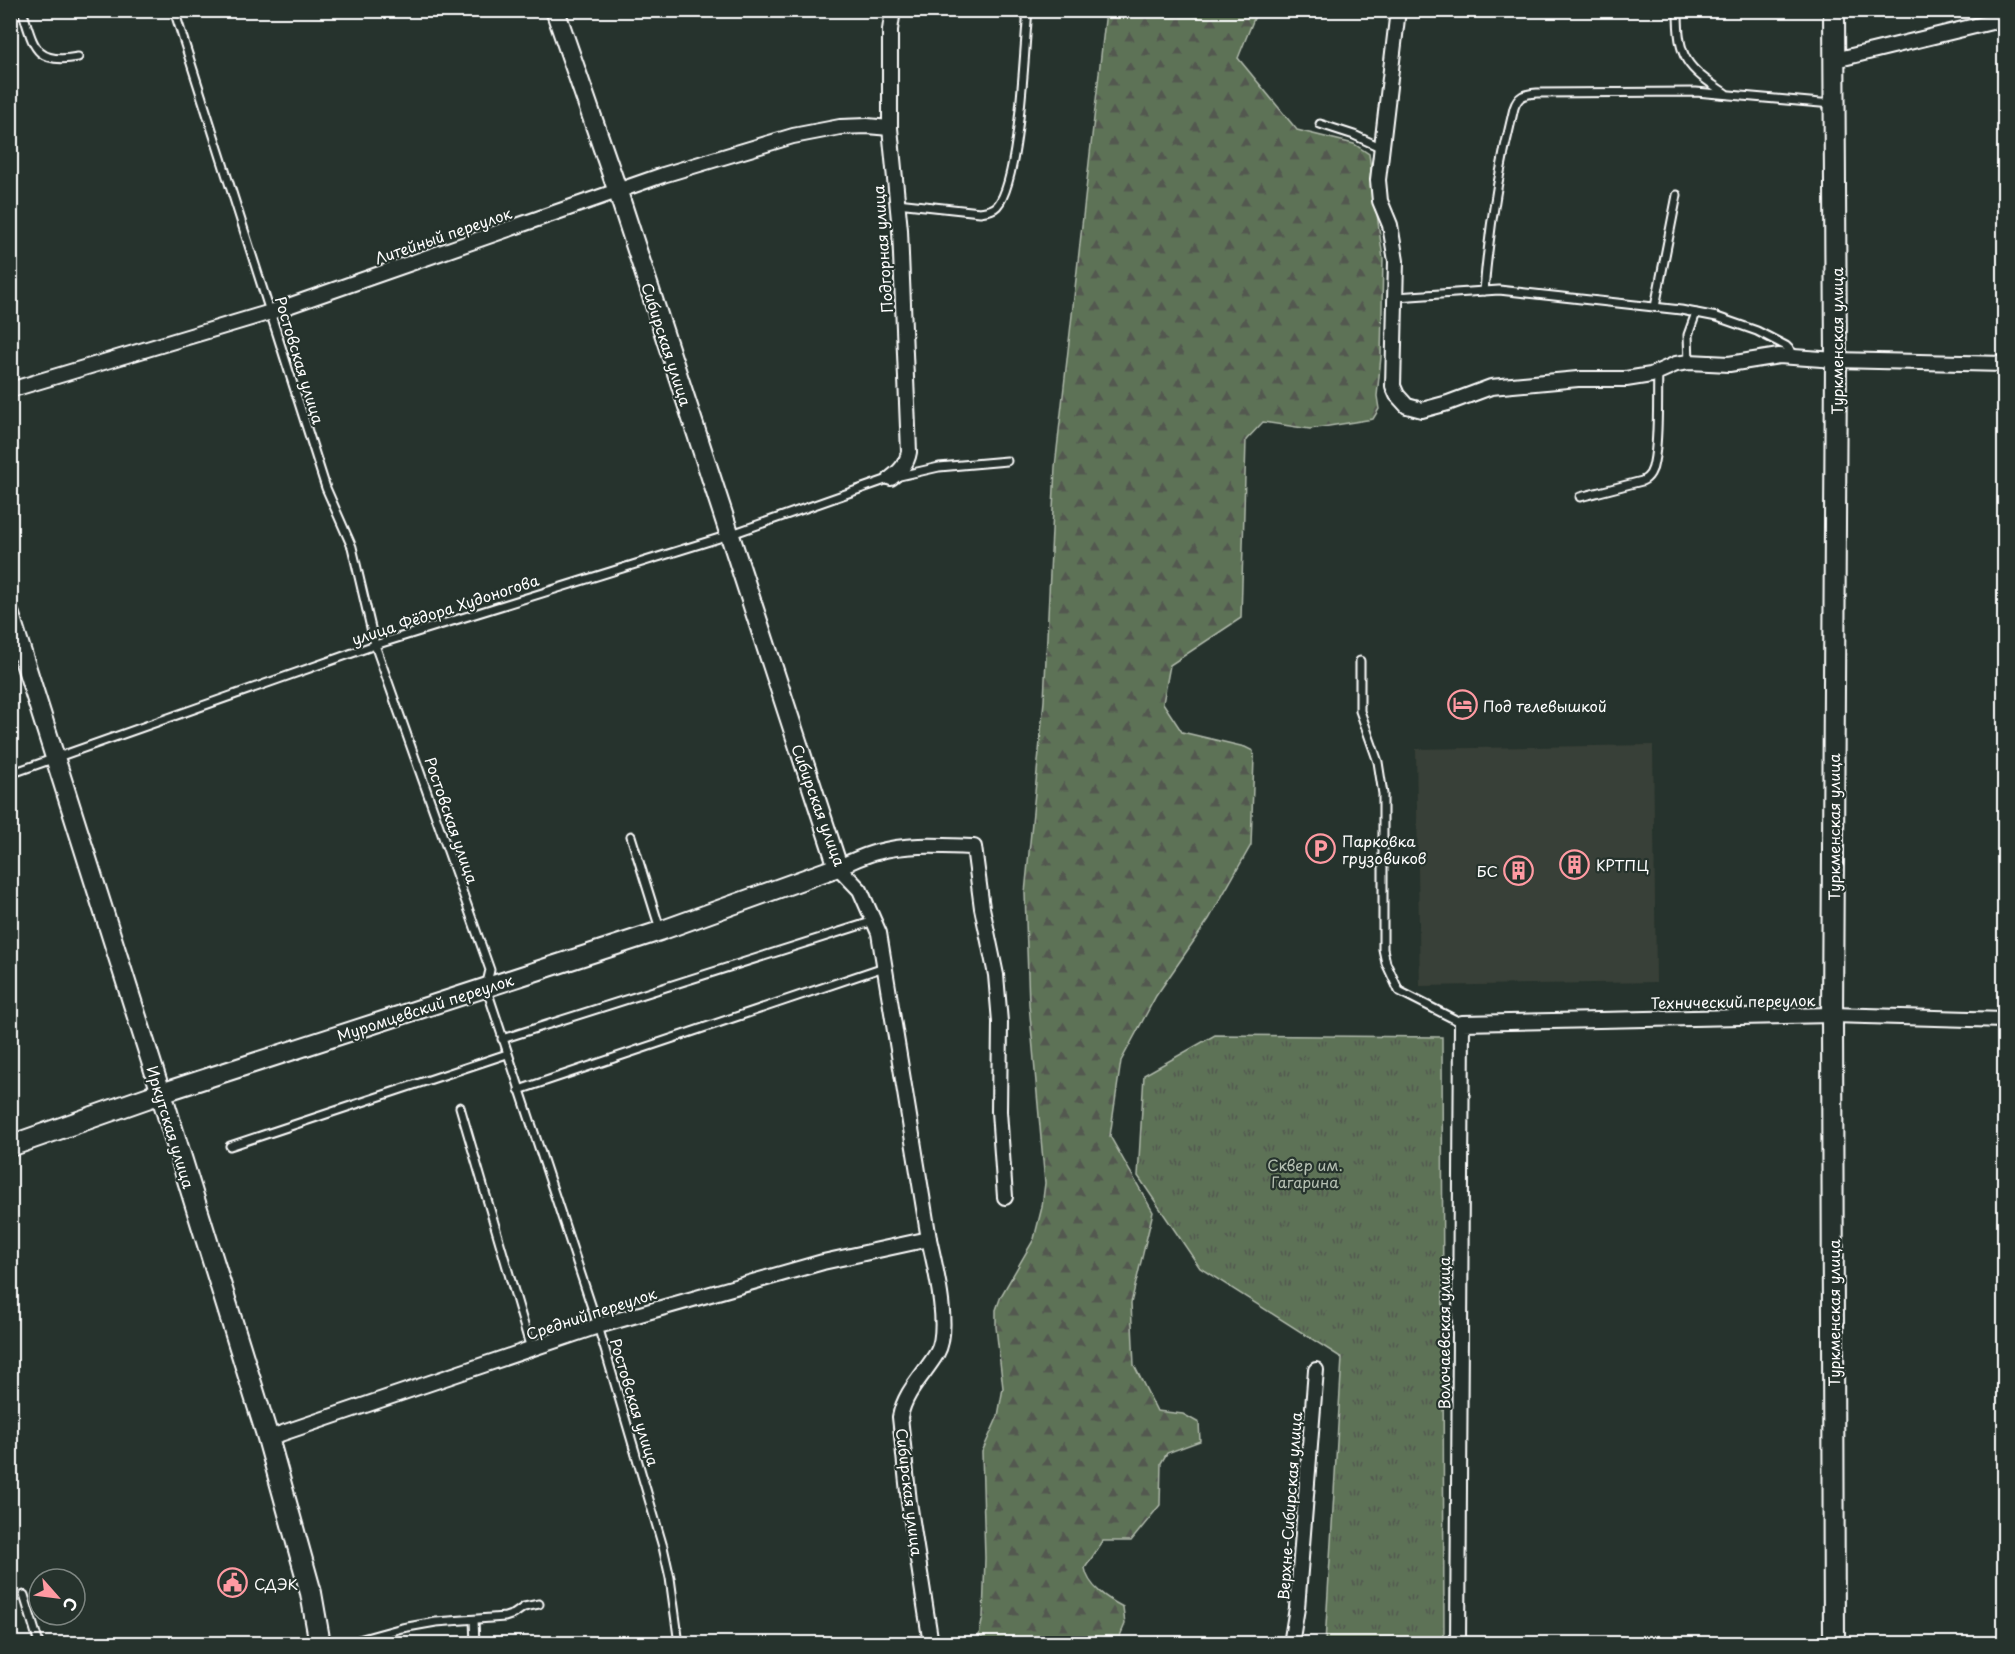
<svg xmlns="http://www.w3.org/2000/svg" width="2015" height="1654" font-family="'Playpen Sans',sans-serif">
	<defs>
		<pattern id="forest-firs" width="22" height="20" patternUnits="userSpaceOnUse" patternTransform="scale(1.5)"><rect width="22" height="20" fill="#5d7256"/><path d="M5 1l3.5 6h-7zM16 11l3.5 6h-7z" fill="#525950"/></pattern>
		<pattern id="park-tufts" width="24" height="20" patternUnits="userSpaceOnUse" patternTransform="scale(1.5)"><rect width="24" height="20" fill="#5d7256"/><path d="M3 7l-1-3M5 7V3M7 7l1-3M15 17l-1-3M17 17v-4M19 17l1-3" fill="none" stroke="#525950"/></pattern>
	</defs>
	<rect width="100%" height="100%" fill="#26332d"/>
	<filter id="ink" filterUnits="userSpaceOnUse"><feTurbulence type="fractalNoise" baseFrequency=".0167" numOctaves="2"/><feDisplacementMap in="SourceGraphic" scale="12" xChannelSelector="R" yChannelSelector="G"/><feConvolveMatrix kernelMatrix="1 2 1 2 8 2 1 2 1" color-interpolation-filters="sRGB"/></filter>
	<g filter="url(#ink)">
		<path fill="#394037" d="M1653,745l3,237 -236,4 -4,-237z"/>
		<path fill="url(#forest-firs)" stroke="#aeb8aa" stroke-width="1.5" d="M1106,11h151l-19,47 59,72 57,14 15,10 14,105 -2,98 -4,39 2,13 -6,10 -63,10 -47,-7 -17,18 -5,178 -71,47 -7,38 19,29 63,15 8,4 1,6 -3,88 -42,74 -53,77 -35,65 -11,75 43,76 -22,91 3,62 23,46 26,3 16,9 1,18 -33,12 -6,10 -1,42 -29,36h-28l-18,27c3,19 23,31 38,39l2,17 -8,19h-130l-8,-8 4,-18 2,-59 -3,-106 16,-36 5,-28 -7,-61v-17l5,-14 33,-57 8,-32 3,-24 -16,-179 -4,-111 19,-192 11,-234z"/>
		<path fill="url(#park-tufts)" stroke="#aeb8aa" stroke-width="1.5" d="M1215,1035l227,2 2,606h-119l17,-285 -142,-90 -62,-92 6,-101z"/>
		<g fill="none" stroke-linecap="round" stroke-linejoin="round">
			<defs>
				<g id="service">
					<path d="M22,10c12,36 12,55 56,47"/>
					<path d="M174,10l152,478 26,59 23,98 115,325 -4,17 112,339 65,221 7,31 9,66"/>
					<path d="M1678,10c0,49 8,57 47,83"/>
					<path d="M1320,124l34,11 28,13"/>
					<path d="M897,203l83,9c6,-1 12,-1 17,-6 23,-25 27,-156 31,-196"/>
					<path d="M1484,291c5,-62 15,-123 30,-183 4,-12 10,-14 23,-15l159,-1 136,12"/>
					<path d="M1396,297l103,-7 182,20 36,7 40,14 29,15 9,9"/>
					<path d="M1655,307l22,-112"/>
					<path d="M1689,362l-1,-27 8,-22"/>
					<path d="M1580,497l62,-16c7,-3 11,-11 12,-19 5,-25 3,-64 4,-91"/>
					<path d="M1360,661v50l18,51 5,32v155l3,14 13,28 63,32"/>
					<path d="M10,774l365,-129 354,-110 162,-57 48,-11 68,-6"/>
					<path d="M631,836l29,93"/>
					<path d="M502,1039l372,-118"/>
					<path d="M519,1090l365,-123"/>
					<path d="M460,1107l71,242"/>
					<path d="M230,1146l277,-92"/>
					<path d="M24,1595l15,49"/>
					<path d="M474,1620l1,24"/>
					<path d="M344,1644l58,-16 34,-6 69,-5 9,-3 10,-7 15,-3"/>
				</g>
				<g id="minor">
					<path d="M1398,10l-20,170 2,21 10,24 6,36 -3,125 4,9 10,11 15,4 26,-7 43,-16 87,-8h48l25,-4 25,-11 13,-2 40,2 50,-8 57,4 168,4"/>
					<path d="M1835,60l169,-41"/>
					<path d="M10,390l261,-78 392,-137 130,-39 47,-9 27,-1 23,2"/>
					<path d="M891,478c9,-7 16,-14 18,-26l-9,-222 -10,-102v-98l3,-20"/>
					<path d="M268,1438l330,-112 225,-64 106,-23"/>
					<path d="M931,1644l-22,-142 -9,-85c5,-26 24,-42 37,-64 14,-24 -2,-87 -8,-114l-50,-306 -19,-43 -22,-23c13,-5 26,-12 39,-15 31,-9 66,-6 97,-5l8,61 14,67 4,47 -1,89 6,86"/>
					<path d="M1291,1644l6,-36 19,-238"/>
					<path d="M1458,1644l4,-621 370,-8 172,5"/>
				</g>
				<path id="tertiary" d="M10,615l151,478 499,-162 178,-64 -220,-675 -63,-182"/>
				<g id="secondary">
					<path d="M1834,10l2,350 -4,655 2,629"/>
					<path d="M10,1146l151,-53 107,345 43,155 9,51"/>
				</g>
			</defs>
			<use href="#service" stroke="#fff" stroke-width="11"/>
			<use href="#minor" stroke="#fff" stroke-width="18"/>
			<use href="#tertiary" stroke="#fff" stroke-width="22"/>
			<use href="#secondary" stroke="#fff" stroke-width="24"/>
			<use href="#service" stroke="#26332d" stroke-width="7"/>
			<use href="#minor" stroke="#26332d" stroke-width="14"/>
			<use href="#tertiary" stroke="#26332d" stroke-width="18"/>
			<use href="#secondary" stroke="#26332d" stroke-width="20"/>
		</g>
	</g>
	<defs>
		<symbol id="hotel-ring" viewBox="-11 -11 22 22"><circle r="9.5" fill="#26332d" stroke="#ff9aa2" stroke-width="1.5"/><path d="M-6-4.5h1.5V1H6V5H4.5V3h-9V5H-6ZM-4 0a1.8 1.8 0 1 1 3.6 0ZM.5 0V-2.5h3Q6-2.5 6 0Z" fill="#ff9aa2"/></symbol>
		<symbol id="parking-ring" viewBox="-11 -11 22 22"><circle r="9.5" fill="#26332d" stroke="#ff9aa2" stroke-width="1.5"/><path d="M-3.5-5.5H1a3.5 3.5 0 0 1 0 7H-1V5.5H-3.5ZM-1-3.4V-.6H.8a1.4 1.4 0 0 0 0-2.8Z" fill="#ff9aa2"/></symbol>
		<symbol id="building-ring" viewBox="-11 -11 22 22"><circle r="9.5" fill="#26332d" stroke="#ff9aa2" stroke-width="1.5"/><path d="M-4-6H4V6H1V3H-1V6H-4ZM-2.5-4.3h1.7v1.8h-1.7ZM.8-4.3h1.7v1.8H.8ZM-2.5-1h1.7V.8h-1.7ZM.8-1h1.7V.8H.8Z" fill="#ff9aa2"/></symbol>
		<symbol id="civic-ring" viewBox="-11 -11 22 22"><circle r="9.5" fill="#26332d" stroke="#ff9aa2" stroke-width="1.5"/><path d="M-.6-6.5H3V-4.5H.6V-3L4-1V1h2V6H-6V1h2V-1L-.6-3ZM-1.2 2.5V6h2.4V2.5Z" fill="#ff9aa2"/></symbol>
	</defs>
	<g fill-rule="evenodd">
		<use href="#hotel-ring" x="1446" y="688" width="33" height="33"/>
		<use href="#parking-ring" x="1304" y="832" width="33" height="33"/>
		<use href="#building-ring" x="1558" y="848" width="33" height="33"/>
		<use href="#building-ring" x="1502" y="854" width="33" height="33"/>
		<use href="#civic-ring" x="216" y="1566" width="33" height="33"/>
	</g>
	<g text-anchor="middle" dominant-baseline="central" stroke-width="4.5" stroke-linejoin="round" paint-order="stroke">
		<g font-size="15" fill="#fff" stroke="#26332d">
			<text transform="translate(443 235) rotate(-19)">Литейный переулок</text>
			<text transform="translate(882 249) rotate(-94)">Подгорная улица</text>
			<text transform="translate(1836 341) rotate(-90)">Туркменская улица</text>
			<text transform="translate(667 344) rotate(72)">Сибирская улица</text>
			<text transform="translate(300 360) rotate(73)">Ростовская улица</text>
			<text transform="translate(445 609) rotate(-18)">улица Фёдора Худоногова</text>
			<text transform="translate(819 805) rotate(70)">Сибирская улица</text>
			<text transform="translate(452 820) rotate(71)">Ростовская улица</text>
			<text transform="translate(1833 827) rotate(-90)">Туркменская улица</text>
			<text transform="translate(1733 1001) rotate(-1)">Технический переулок</text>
			<text transform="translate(425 1007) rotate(-18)">Муромцевский переулок</text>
			<text transform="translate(171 1127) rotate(73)">Иркутская улица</text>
			<text transform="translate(591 1313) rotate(-18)">Средний переулок</text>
			<text transform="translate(1833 1313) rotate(-90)">Туркменская улица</text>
			<text transform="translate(1443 1333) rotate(-90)">Волочаевская улица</text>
			<text transform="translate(635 1402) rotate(73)">Ростовская улица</text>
			<text transform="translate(910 1492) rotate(83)">Сибирская улица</text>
			<text transform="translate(1289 1506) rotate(-86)">Верхне-Сибирская улица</text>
		</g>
		<g font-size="15" fill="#fff" stroke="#26332d" text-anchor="start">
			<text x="1483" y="705">Под телевышкой</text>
			<text x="1342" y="840">Парковка<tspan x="1342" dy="17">грузовиков</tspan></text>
			<text x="1596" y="864">КРТПЦ</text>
			<text x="1498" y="870" text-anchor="end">БС</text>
			<text x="254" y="1583">СДЭК</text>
		</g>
		<g font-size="15" fill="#b6c0b3" stroke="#26332d">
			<text x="1305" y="1164">Сквер им.<tspan x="1305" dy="17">Гагарина</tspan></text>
		</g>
	</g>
	<rect width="2015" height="1654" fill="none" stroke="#26332d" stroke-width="36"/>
	<rect x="18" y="18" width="1979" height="1618" fill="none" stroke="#fff" stroke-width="2" filter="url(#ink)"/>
	<g transform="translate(57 1597) rotate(118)"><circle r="28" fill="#26332d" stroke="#7d8581" stroke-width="1.5"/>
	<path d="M0-4.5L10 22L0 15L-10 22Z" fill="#ff9aa2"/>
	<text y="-9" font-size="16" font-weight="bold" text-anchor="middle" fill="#ffffff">С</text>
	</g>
</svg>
